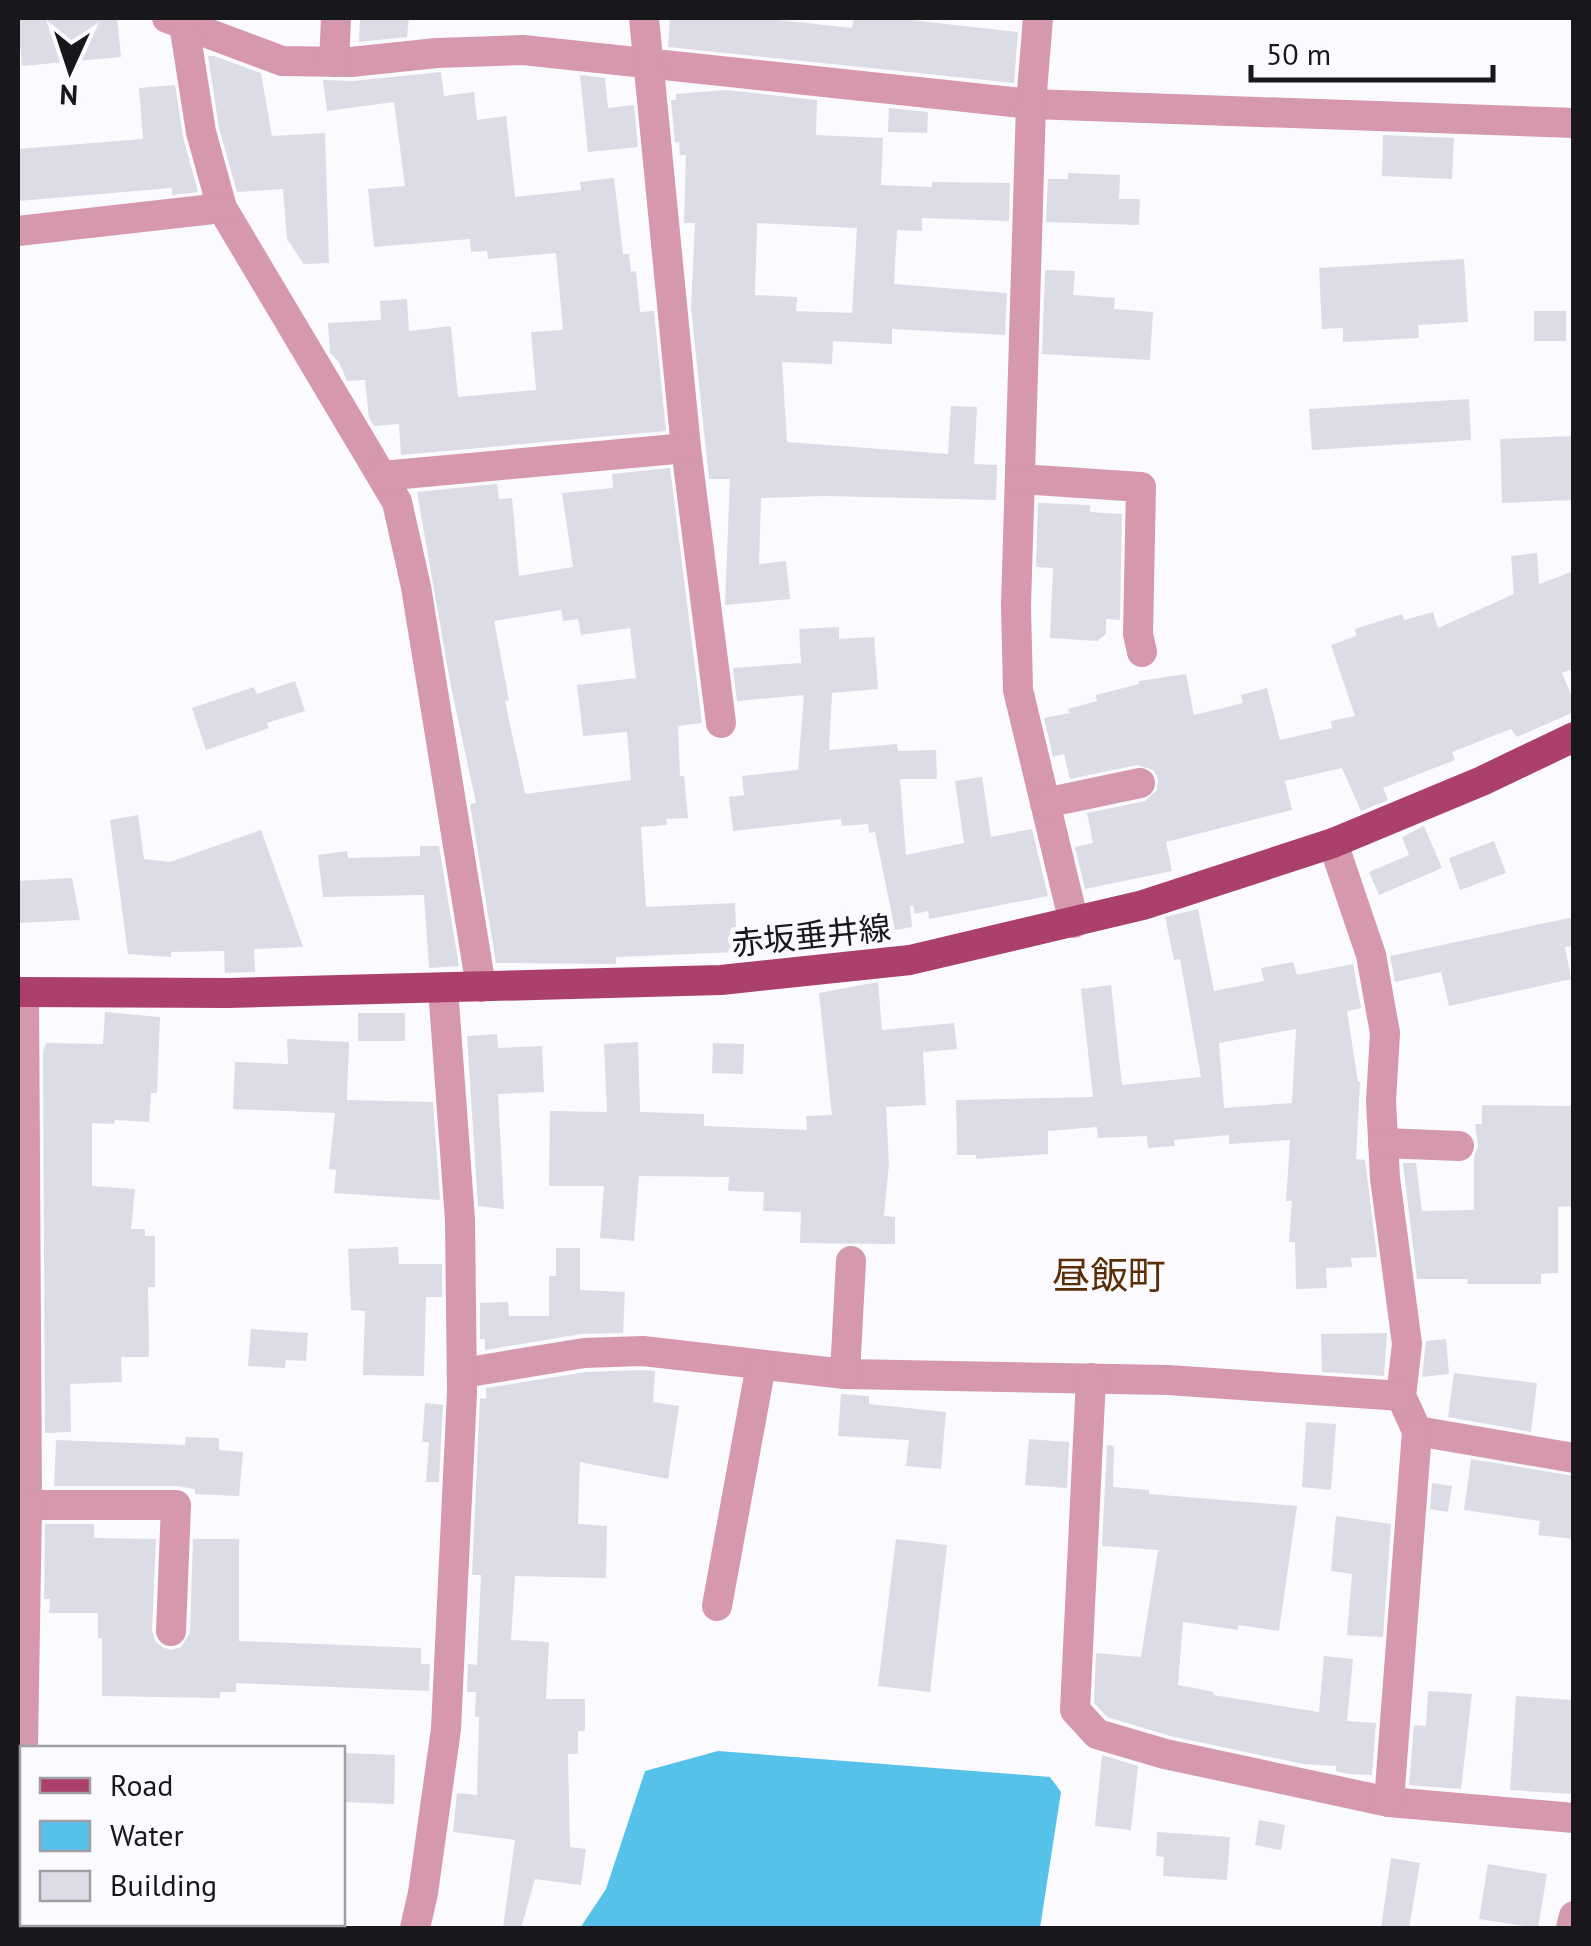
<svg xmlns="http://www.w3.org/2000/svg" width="1591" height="1946" font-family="'PT Sans','Noto Sans JP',sans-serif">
	<rect width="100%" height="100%" fill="#fafaff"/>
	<path fill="#56c2ea" d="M718,1751l332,26 11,15 -21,136h-460l26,-39 39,-118z"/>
	<g fill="#dcdce7" fill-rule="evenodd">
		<path d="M42,18h75l4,39 -99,9 -4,-46z"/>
		<path d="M360,18h49l-2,19 -48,5z"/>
		<path d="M670,18h89l93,10 2,-10h38l126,14 -4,51 -346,-36z"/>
		<path d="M208,56h6l47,17 11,63 53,-3 4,130 -25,1 -17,-25 -4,-50 -46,3 -18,-64z"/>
		<path d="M441,72l3,24 30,-4 3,28 29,-4 9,81 66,-7 -1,-8 34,-4 9,76h6l2,18 5,-1 4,41 14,-1 12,120 -265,24 -2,-31 -25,2 -5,-8 -4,-38 -18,1 -8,-19 -9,-9 -2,-30 53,-3 -1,-19 27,-2 2,32 42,-5 7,71 78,-7 -5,-58 32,-2 -7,-77 -68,6 -1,-8 -16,1 -1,-13 -96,8 -6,-58 37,-3 -11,-84 -67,9 -4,-31 30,1z"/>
		<path d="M580,75l25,3 3,30 26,-3 4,42 -50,5z"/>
		<path d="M175,85l8,52 15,55 -26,3v-7l-154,13v-52l125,-10 -4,-51z"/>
		<path d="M726,90l91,10 -1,35 67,3 -2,47 51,2v-5l78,1 -1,38 -87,-3v13l-25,-1 -3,54 113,9 -2,42 -113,-6v15l-59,-3 -1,23 -50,-2 5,80 161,12 3,-48 26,1 -3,57 23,1 -1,35 -171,-4 -64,2 -2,66 27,-3 4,38 -65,6 5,-126h-21l-18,-171 4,-85h-11l2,-68h-6l-1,-13 -4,1 -4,-43h5v-6zM757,223l100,5 -5,85 -56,-2 1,-14 -42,-2z"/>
		<path d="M889,108l39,4 -1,21 -39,-1z"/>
		<path d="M1383,135l71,3 -2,41 -70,-3z"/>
		<path d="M1068,173l52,2 -1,24h21l-1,26 -93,-3 2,-43h20z"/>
		<path d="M1464,259l4,63 -50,3 1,13 -76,4v-14l-21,1 -3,-61z"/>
		<path d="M1045,270l30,1 -2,24 42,3 -1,11 39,3 -3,48 -108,-6z"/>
		<rect x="1534" y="311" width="32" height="30"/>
		<path d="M1469,399l2,41 -159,10 -3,-41z"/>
		<path d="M1574,436v64l-72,3 -2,-64z"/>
		<path d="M670,468l32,255 -24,3 2,50h4l4,42 -22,1 1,6 -26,2 5,80 89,-4 2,49 -121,5v7l-120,-1 -26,-159 6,-1 -25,-116 -34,-195 80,-8 2,15 13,-1 7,78 54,-9 -11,-74 51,-5 -1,-14zM561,610l2,11 15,-2 3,16 49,-7 6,50 -59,7 6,51 44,-4 4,48 -106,14 -20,-93 4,-1 -15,-79z"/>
		<path d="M1038,503l52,2v7l32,2 -2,106 -14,-1v15l-9,7 -47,-3 3,-70 -17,-1z"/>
		<path d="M1537,553l2,31 35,-13v97l-12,5 12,29v10l-57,25 -6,-8 -59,23 3,8 -72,28 5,12 -27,11 -19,-43 -57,13 7,29 -126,32 6,29 -87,18 -10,-42 18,-4 -6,-30 58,-12 12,-11 1,-12 -5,-8 -16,-5 -67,14 -6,-25 -11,3 -9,-39 26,-5 -2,-4 29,-8 -1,-6 43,-11v-3l47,-7 8,41 49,-12 -2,-8 26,-7 13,52 52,-12 -1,-7 24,-5 -24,-71 25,-9 -1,-7 47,-15 2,6 29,-8 5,16 76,-34 -3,-38z"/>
		<path d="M839,627v12l35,-2 4,52 -46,4 -3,57 68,-6 1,7 38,-1 1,29h-37l6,76 58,-12 -9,-62 27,-4 9,60 41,-8 16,67 -119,23 -1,-8 -13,3 -2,-8h-3l2,21 -17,3 -20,-98 -6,1 -1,-9 -26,2 -1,-7 -108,12 -4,-34 15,-2 -2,-19 56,-6 6,-75 -67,6 -4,-33 68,-5 -2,-34z"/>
		<path d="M295,681l10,30 -38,12 2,5 -63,22 -14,-42 62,-21 3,7z"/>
		<path d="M138,815l6,44 26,3 91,-32 42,117 -49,2 1,23 -30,1 -1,-22 -53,1v5l-43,-3 -18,-134z"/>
		<path d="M1424,826l18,42 -63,27 -10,-23 40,-17 -7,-18z"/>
		<path d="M1494,841l12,32 -46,17 -11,-32z"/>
		<path d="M420,846h19l20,120 -30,2 -5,-73 -101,2 -5,-42 29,-4 1,7 72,-2z"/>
		<path d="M72,878l8,42 -62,3v-42z"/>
		<path d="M1198,909l16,82 50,-10 -3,-13 32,-6 4,13 56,-11 8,44 -14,3 11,71h2l-4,77 9,1 12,97 -26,1 1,9 -26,1 1,20 -31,1 -1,-47h-6l3,-41h-6l4,-61 -61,4v-9l-55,5 1,6 -27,2 -1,-12 -49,2 -1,-11 -49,4v23l-72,5v-4h-19l-1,-55 137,-3 -12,-108 30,-4 11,100 79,-8 -21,-118 -6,1 -9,-43zM1296,1029l-4,74 -68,5 -5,-65z"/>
		<path d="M1574,917v29l-9,1 6,32 -122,27 -8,-34 -46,10 -5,-26z"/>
		<path d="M878,982l4,48 72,-7 3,26 -34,3 3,53 -40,2 3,56 -5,53 11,1v27l-95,-1 1,-31 -38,-1 1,-19 -36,-1 1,-14 -90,-1 -5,65 -34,-3 4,-52h-55l1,-75 57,1 -3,-68 34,-2 2,70 64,2v12l103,4 -1,-14 26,-1 -13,-122z"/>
		<path d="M105,1012l55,5 -3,76h-6l-2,29 -34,-2 -1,4 -22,-1v63l43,3 -4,40h14v7h10v51h-7l1,70h-28l1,25 -52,2 1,48 -26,1 -2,-381 3,-9 57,1z"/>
		<rect x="358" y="1013" width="47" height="28"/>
		<path d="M497,1034l1,14 44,-2 2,46 -46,2 6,115 -26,-3 -11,-170z"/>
		<path d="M287,1039l62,3 -2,58 86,2 7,98 -106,-7 2,-23 -7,-1 6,-56 -102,-4 2,-47 53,2z"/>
		<path d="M713,1043l31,1 -1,30 -31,-1z"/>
		<path d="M1482,1105l92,1v100l-16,1v66l-17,1v10h-74l1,-5h-51l-14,-116h13l6,48 52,-1v-53l4,-11 -3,-22h7z"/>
		<path d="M398,1247l1,17h43v33h-16l-2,79 -61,-1 2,-64 -14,-1 -3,-61z"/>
		<path d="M556,1248h24v42l45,2 -2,41 -42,1 -96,16v-11h-5v-36l28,-1 1,14h40v-40h7z"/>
		<path d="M251,1329l57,4 -2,28 -20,-1 -1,8 -37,-2z"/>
		<path d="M1387,1333l-3,43 -62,-4 -1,-38z"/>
		<path d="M1446,1339l3,35 -27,3 4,-36z"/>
		<path d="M642,1370l13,1 -2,31 26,4 -11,73 -88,-17 -2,62 29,2 -1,52 -91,-2 -4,64 38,2 -3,57h39v32h-7v23h-10l2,93 16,2 -5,36 -46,-6 -14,49h-18l12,-88 -62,-8 4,-39 20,2 2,-78h-4l1,-25h-9l1,-28 9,1 4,-90h-9l8,-177 6,1v-11l100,-16z"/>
		<path d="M1454,1373l83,10 -6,49 -83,-15z"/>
		<path d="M841,1394l28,2v8l77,8 -5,57 -35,-3 3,-26 -71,-4z"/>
		<path d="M425,1403l18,2 -4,77h-13l3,-40h-7z"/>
		<path d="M1306,1422l30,2 -5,66 -29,-3z"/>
		<path d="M186,1437l33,1v12l24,2 -4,44 -44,-2v-5l-19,-3h-122l2,-46 129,5z"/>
		<path d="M1029,1439l40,3 -2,46 -42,-3z"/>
		<path d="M1107,1445l7,1 -1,41 36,3v4l148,12 -18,125 -40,-6 -1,5 -55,-8 -5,63 36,7 -1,3 106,17 5,-56 29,3 -6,62 29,2 -4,52 -24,-1 -12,-3v-5l-33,-2 -133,-28 -63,-19 -13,-14 2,-50 45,4 17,-107 -56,-4z"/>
		<path d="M1471,1459l103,17v63l-36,-4 2,-14 -76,-11z"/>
		<path d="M1432,1483l20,3 -4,26 -18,-3z"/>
		<path d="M1336,1516l55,8 -8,113 -36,-2 5,-61 -21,-3z"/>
		<path d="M45,1524h49v14l62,1 -4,91 3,11 7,6 9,3 10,-3 9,-14 3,-94h46v102l182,7v16h9l-1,27 -193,-8v9h-16v6l-118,-2v-58h-4v-25h-49l1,-14h-6z"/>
		<path d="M896,1539l51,6 -17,147 -52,-6z"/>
		<path d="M1428,1691l44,3 -11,95 -52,-4 5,-60 12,1z"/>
		<path d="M1516,1696l58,4 -1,94 -63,-4z"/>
		<path d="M342,1753l53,2 -1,49 -52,-2z"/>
		<path d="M1102,1755l36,11 -7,64 -36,-4z"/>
		<path d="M1259,1820l26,5 -4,25 -26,-5z"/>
		<path d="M1157,1832l73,5 -3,43 -64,-4 1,-19 -8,-1z"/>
		<path d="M1391,1858l29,5 -11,65h-28z"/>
		<path d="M1488,1864l59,10 -9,54 -59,-9z"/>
	</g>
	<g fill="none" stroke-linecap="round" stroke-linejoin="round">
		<g stroke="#d698ad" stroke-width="30">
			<path d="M167,18l115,43 69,1 86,-9 86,-3 508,54 543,19"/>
			<path d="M183,18l18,114 21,76 175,294 19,85 65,400"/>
			<path d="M644,18l42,430 35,275"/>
			<path d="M1038,18l-7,86 -15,502 2,84 56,233"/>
			<path d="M334,62l2,-44"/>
			<path d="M18,231l204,-23"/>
			<path d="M382,476l304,-28"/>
			<path d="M1020,479l121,8 -3,147 4,18"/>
			<path d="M1045,803l95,-20"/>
			<path d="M1333,843l38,112 14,78 -4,68 4,77 22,166 -6,52 16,35 157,27"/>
			<path d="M24,992l3,513h149l-5,126"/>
			<path d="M1383,1143l76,3"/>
			<path d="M463,1373l121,-20 59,-2 202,23 323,6 233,16"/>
			<path d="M845,1374l6,-113"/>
			<path d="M1091,1378l-16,332 22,24 68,20 224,48 185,16"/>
			<path d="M717,1606l44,-241"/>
			<path d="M23,1748l4,-243"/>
			<path d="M1389,1802l28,-371"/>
			<path d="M21,1879l1,-105"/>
			<path d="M415,1928l8,-35 23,-164 16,-337 -2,-172 -17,-232"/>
			<path d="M1571,1928l3,-12"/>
		</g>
		<path stroke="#ab406d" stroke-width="30" d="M18,992l211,1 492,-13 189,-20 233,-55 190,-62 149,-62 92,-44"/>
	</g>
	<g text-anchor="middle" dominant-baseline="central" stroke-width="10" stroke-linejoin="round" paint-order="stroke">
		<g font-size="32" fill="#18181c" stroke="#fafaff">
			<text transform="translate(811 935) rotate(-6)">赤坂垂井線</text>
		</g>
		<g font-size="38" fill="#5a2f07" stroke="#fafaff">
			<text x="1109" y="1274">昼飯町</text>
		</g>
	</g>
	<rect width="1591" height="1946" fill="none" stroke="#18181c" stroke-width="40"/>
	<rect x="20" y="1746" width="325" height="180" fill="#fafaff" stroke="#a0a0a4" stroke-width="2.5"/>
	<rect x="40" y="1778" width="50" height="15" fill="#ab406d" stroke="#a0a0a4" stroke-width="2.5"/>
	<text x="110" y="1796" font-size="30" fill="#18181c">Road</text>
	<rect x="40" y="1821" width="50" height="30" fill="#56c2ea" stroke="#a0a0a4" stroke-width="2.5"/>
	<text x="110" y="1846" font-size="30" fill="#18181c">Water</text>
	<rect x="40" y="1871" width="50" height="30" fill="#dcdce7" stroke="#a0a0a4" stroke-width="2.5"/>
	<text x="110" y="1896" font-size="30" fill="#18181c">Building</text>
	<g transform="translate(70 70) rotate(183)" stroke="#fafaff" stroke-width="8" paint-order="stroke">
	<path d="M0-8L18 38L0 25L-18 38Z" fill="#18181c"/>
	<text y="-15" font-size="28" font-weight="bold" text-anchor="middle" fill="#18181c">N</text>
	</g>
	<path d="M1251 65v15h242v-15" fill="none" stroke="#18181c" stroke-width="5"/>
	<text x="1266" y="65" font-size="30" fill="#18181c" stroke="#fafaff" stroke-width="8" paint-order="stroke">50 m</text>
</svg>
